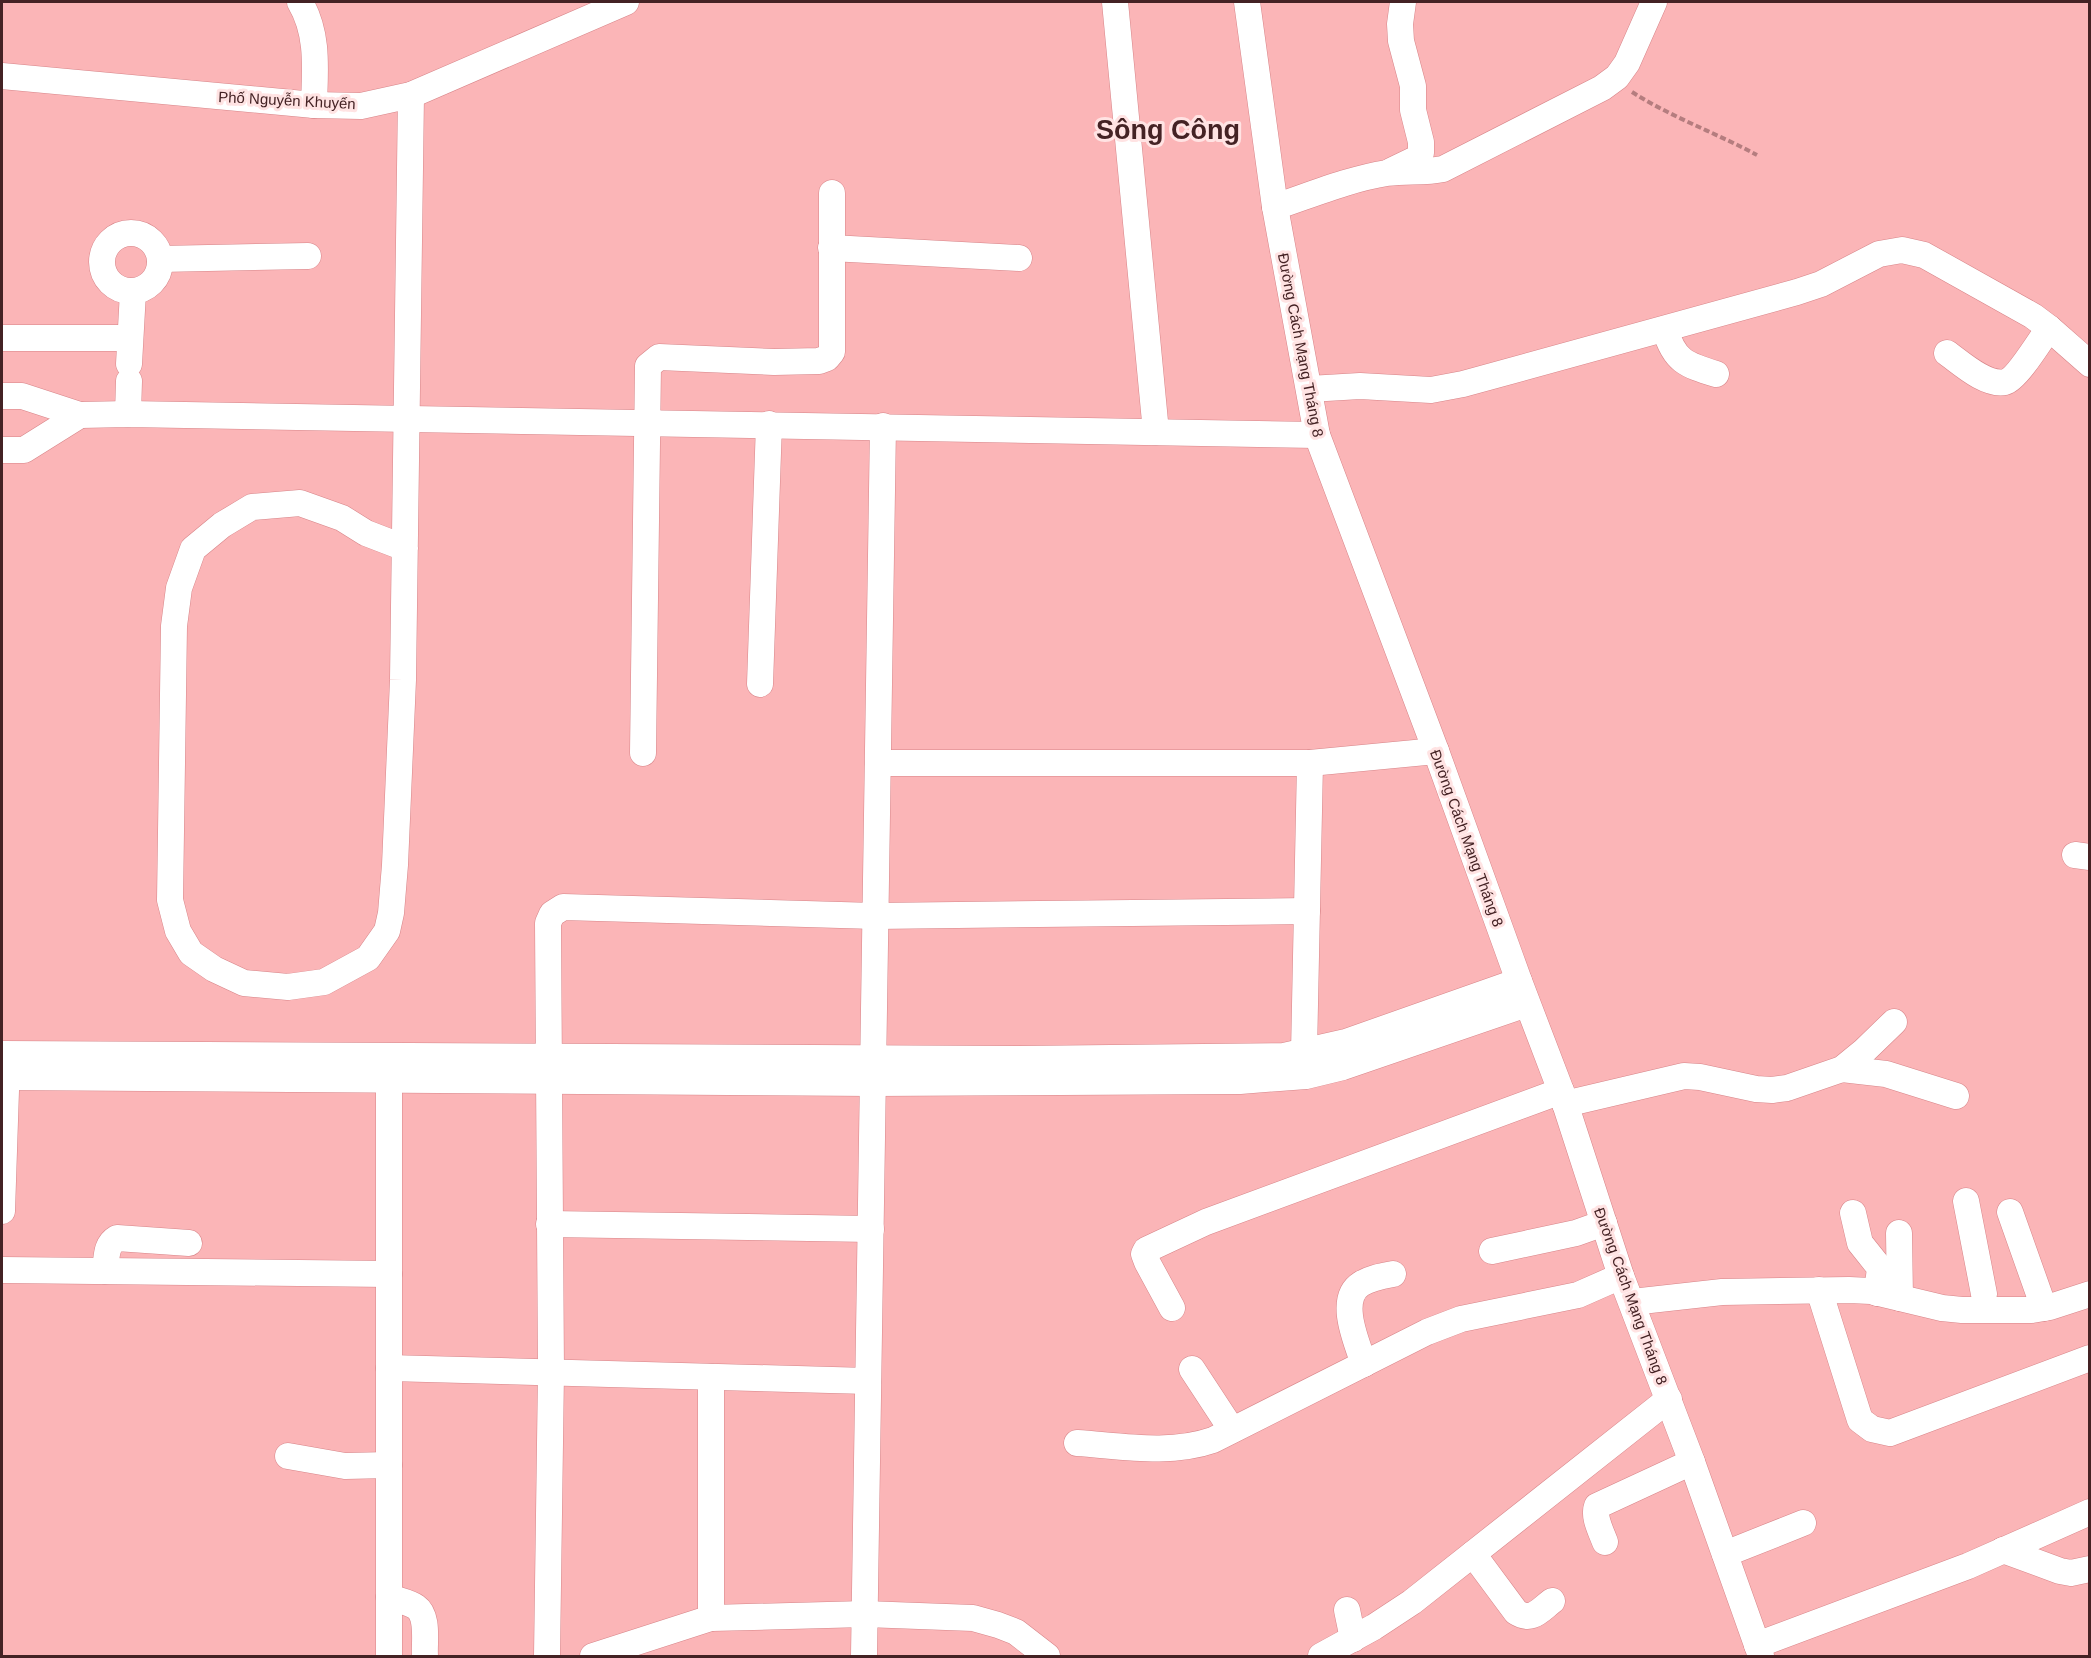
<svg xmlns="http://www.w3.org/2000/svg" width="2091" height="1658" font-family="Helvetica,sans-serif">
	<rect width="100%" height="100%" fill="#fbb5b7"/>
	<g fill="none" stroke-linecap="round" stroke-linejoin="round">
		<defs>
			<g id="minor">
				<path d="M300,2c19,32 15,68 14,103"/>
				<path d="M1115,2l41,430"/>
				<path d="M1247,2l28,205 42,228 119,316 83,230 42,110 60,185 71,186 69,194"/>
				<path d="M2,76l312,29 47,1 50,-11 215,-93"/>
				<path d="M1391,171l27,-13 3,-5v-11l-8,-32v-24l-12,-45 -1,-17 3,-22"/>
				<path d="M1275,207c36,-12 74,-28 112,-34 19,-3 37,0 56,-4l159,-81 15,-11 10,-14 27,-61"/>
				<circle cx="131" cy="262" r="29"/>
				<path d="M831,248l188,10"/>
				<path d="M160,259l148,-3"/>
				<path d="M1665,329c9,32 21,36 51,45"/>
				<path d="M2,338h128"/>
				<path d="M1947,353c14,10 39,33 58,29 12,-3 36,-43 44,-54"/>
				<path d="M129,364l4,-72"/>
				<path d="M1309,389l51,-3 71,4 32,-6 334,-92 24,-8 58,-30 23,-4 22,5 109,61 16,12 41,36"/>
				<path d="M2,396h20l58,19 48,-1 1189,21"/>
				<path d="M128,414l1,-33"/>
				<path d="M2,450h22l56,-35"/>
				<path d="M405,548l-39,-15 -24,-15 -42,-15 -48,4 -30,18 -29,24 -14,39 -5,38 -4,274 8,31 13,22 23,16 30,14 44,4 36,-5 44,-24 19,-27 4,-18 4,-48 8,-185 8,-585"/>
				<path d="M760,684l9,-260"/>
				<path d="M643,753l5,-387 11,-9 115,5 45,-1 8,-3 5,-6v-159"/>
				<path d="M878,763h432l126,-12"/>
				<path d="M2075,855l15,2"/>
				<path d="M2,1054l1016,5 266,-3 62,-14 173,-61"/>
				<path d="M1305,1069l-1,-16 6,-290"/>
				<path d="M1842,1069l44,5 70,22"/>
				<path d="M2,1077l871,6 367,-2 66,-5 37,-9 184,-63"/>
				<path d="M1565,1104l119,-28 16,1 56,12 16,1 15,-2 55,-19 22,-18 30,-29"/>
				<path d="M1966,1201l18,93"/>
				<path d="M2,1211l5,-151"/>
				<path d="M2010,1212l34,96"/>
				<path d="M1853,1213l7,30 20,25 -3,25"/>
				<path d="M549,1224l322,5"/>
				<path d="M1899,1233l1,65"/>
				<path d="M1492,1251l84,-18 28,-10"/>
				<path d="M2,1270l387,4"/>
				<path d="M105,1271c2,-13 0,-26 12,-33l72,5"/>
				<path d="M1819,1290l41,130 12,9 18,4 200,-75"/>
				<path d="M1632,1302l90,-10 127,-2 22,1 71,17 20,2h70l18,-3 40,-13"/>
				<path d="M1172,1308l-25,-46 -3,-8 2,-4 60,-28 355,-131"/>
				<path d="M1364,1364c-7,-21 -27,-65 -3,-80 9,-6 21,-8 32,-10"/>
				<path d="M389,1368l479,13"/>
				<path d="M1192,1369l40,61"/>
				<path d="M711,1377v241"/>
				<path d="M1077,1443c45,3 93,12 136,-3l214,-108 34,-13 117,-24 43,-19"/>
				<path d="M288,1456l57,10 44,-1"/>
				<path d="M1605,1542c-4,-11 -12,-25 -8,-36l95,-44"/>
				<path d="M2003,1550l57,21 11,2 19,-4"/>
				<path d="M1473,1554l43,58c16,10 23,-1 36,-11"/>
				<path d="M1725,1554l78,-31"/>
				<path d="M389,1597c8,3 20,5 27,10 13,9 8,35 9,49"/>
				<path d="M1347,1610l6,29"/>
				<path d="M1757,1645l211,-79 122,-54"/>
				<path d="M389,1656v-594"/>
				<path d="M547,1656l4,-284 -3,-449 4,-9 11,-7 312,9 432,-5"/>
				<path d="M593,1656l118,-38 154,-4 108,4 25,7 18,7 31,24"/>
				<path d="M864,1656l19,-1230"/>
				<path d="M1321,1656l53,-29 38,-25 257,-203"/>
			</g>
		</defs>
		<use href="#minor" stroke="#d78488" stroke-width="27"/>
		<path stroke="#b57d7f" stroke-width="4" stroke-dasharray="6 3" stroke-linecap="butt" d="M1632,92c39,25 84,41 125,63"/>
		<use href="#minor" stroke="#fff" stroke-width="26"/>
	</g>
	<g text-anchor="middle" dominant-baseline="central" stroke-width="6" stroke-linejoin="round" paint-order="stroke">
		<g font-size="15" fill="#442224" stroke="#ffe3e3">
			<text transform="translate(287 100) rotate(3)">Phố Nguyễn Khuyến</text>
			<text transform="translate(1301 345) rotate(79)">Đường Cách Mạng Tháng 8</text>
			<text transform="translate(1467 838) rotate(70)">Đường Cách Mạng Tháng 8</text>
			<text transform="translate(1631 1296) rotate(70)">Đường Cách Mạng Tháng 8</text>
		</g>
		<g font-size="27" font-weight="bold" fill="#442224" stroke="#ffe3e3">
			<text x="1168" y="130">Sông Công</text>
		</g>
	</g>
	<rect width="2091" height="1658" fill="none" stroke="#442224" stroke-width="6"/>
</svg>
